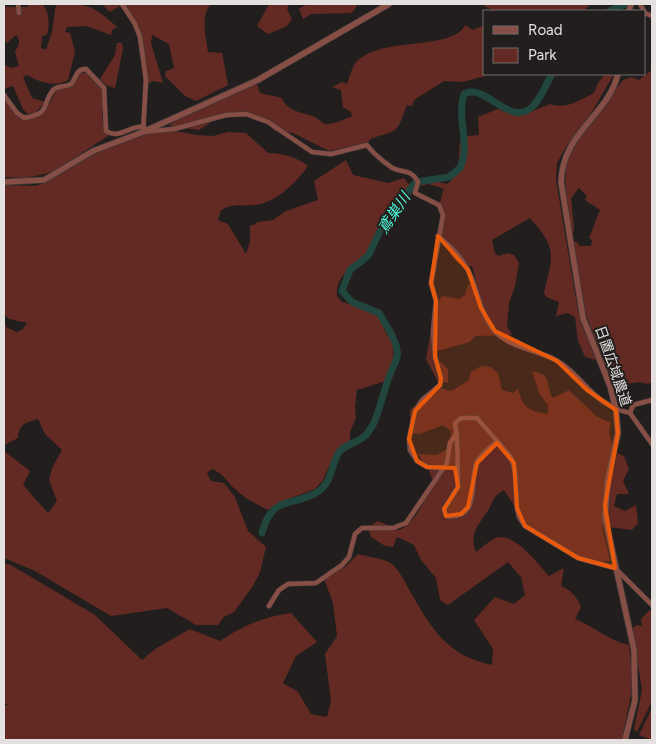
<svg xmlns="http://www.w3.org/2000/svg" width="656" height="744" font-family="Figtree,'Noto Sans JP',sans-serif">
	<rect width="100%" height="100%" fill="#221e1e"/>
	<g fill="#622a22">
		<path d="M4,4l1,3h23v-3h15c6,10 7,19 4,31l-5,1 -1,12 5,2 6,-18 4,-28c32,0 37,1 61,23l-5,3 -1,5 -25,-9 -19,1 -2,5 5,1 5,19 -7,28c-13,8 -29,2 -41,-5l-4,2 9,21 13,4 -10,11 -7,1 -5,-5 -10,-23 -9,3v-24l8,3 7,-2 -4,-14c3,-6 7,-10 1,-17l-9,8 -3,-3z"/>
		<path d="M102,4h21l-13,8z"/>
		<path d="M124,4h87c-11,12 -5,32 -3,48l14,1 6,32 -32,16 -11,-5 -20,-20 1,-5 8,-3 -5,-24 -17,-9 -1,8 12,40 -10,-2 -6,3 -9,-58z"/>
		<path d="M269,4h20l-2,5 5,10 -5,7 -19,8 -11,-8z"/>
		<path d="M307,4h51l-6,9 -41,1 -8,5 -4,-10z"/>
		<path d="M481,4h109l-6,7h-90z"/>
		<path d="M465,25l8,5 12,-5v51l-22,6 -19,-1 -30,19 -2,6 -5,-1c-3,7 -6,19 -11,24 -7,6 -19,6 -27,11v2l-40,9 -36,-18 -18,-2 -18,-16 -16,-2 -21,3 -21,14 -30,-4 8,-7 79,-37 4,11 22,5c5,14 21,14 33,19 5,3 8,8 14,7 8,-1 16,-5 23,-8l-1,-4 -8,-5 -2,-17 -9,-3 10,-5 5,2c2,-6 4,-13 7,-19 20,-30 99,-13 111,-40z"/>
		<path d="M117,43h5l1,6 -8,39 -9,-3 -6,-6 15,-24z"/>
		<path d="M652,70v312l-4,2 -9,-2 -18,3 -6,-9 -6,1 -24,-65 -12,-69 3,-2 4,5h11l1,-6 -3,-2 11,-28 -15,-10 2,-4 -8,-8 -8,10 3,30 -2,13 -7,-58 2,-21 13,-27 43,-55 9,-3 7,3z"/>
		<path d="M81,72l8,2 14,16 -1,26 2,11 10,5 -61,40 -27,6 -22,-1v-80l17,16 13,5 15,-13 8,-18 13,-5z"/>
		<path d="M605,74h9l-22,38 -26,35 -9,16 -1,17 19,114 6,28 15,38 -11,-3 -7,-16 -3,-24 -8,-4 -11,3 3,-14 -13,-5 -2,-4c8,-37 15,-43 -14,-75l-38,22 3,14 4,2 8,-3 7,2 5,8 -4,23 -6,17 -2,23 5,9 -37,1 -5,6 -33,9 -1,7 12,11v14l-10,-1 -12,-23 8,-48 8,-15 17,3 6,-4 3,-10 8,-4 -4,-15c-19,2 -20,-14 -32,-27 4,-18 -4,-33 4,-50l-15,-5 -8,2v-3l12,-2 14,3c14,-9 11,-26 13,-42l7,-6 12,-1 -1,-18 20,-8 17,7 8,-1 27,-11c16,6 30,-4 44,-11l4,-10z"/>
		<path d="M153,127l44,8 16,1 15,-4 18,1 22,20c13,0 30,4 40,13 -11,16 -32,37 -53,39 -12,1 -23,-2 -34,5l-3,10 10,4 18,30 4,-12v-16l6,-2 1,-2 16,-2 13,-9 32,-11 -4,-19 32,-21 7,15 35,8 16,-5 9,12c-6,19 -19,16 -29,28 -9,11 -5,26 -13,36 -14,18 -35,14 -34,42l5,6 27,7 9,7 9,19 6,8v31l-7,7 -29,9 -2,17 1,11 -6,14v10l-15,11 -12,27 -8,9 -24,9 -23,12c-12,-6 -23,-11 -33,-21 -10,-9 -10,-14 -23,-20l-5,4 4,8 13,2 11,14 13,34 18,16 -6,25 -7,14 -19,26 -10,5 -6,8h-22l-29,-17 -56,8 -76,-45 -31,-13v-107l26,20 -7,14 25,28 9,-12 -8,-21 3,-12 10,-18 -17,-16 -7,-15c-13,4 -19,5 -20,19l-14,7v-126l2,8 11,5 6,-3 4,-6 -18,-4 -5,-5v-129l31,1 12,-4 23,-19z"/>
		<path d="M481,366l9,1 8,6 4,17 11,3 5,-4c5,19 11,22 30,25v-9l-8,-10 -8,-24c23,5 12,13 21,27l16,-8 27,26 15,7c-4,12 0,18 6,30l7,3 5,13 -6,12 6,13h-12l-3,12 11,5 11,-6 2,18 -6,7 -30,-4 8,35 -26,1c-16,-16 -33,-19 -49,-31 -13,-9 -22,-28 -31,-41 -13,8 -9,10 -17,22 -9,14 -18,22 -11,40 6,-4 14,-12 20,-14 18,-7 43,27 53,38l15,-8 -3,18c10,4 16,11 20,21l-6,12c19,7 34,22 54,26l4,40 -11,55h-618v-33l4,-3h-4v-141l7,2 84,50 47,45 13,-11 35,-20 30,12c23,-16 44,-24 71,-28l26,29 -21,14 -13,27 15,9 13,22 16,3 4,-16 -6,-47 12,-18 -4,-33 -10,-27 22,-9 13,-13c9,3 26,4 34,10 8,7 14,20 19,29 22,38 36,62 81,72l1,-16 -19,-29 21,-23 19,7 11,-9 -4,-18 -13,-15 -60,43 -8,-5 -4,-22 -15,-18 -7,-15 -17,-8 -4,10 -8,-1 -14,-9 -3,-10 10,-6 21,9c18,-8 24,-30 35,-46l-5,-13 -11,-17 19,1 13,-8 1,-16 -8,-6 -23,9 -10,-1v-23l25,-23 16,4 17,-10 3,-9z"/>
		<path d="M650,610l2,1v90l-15,31 -3,-3 8,-39 -10,-62 5,-3 5,1 -1,-7z"/>
		<path d="M652,708v32l-13,-5z"/>
	</g>
	<g fill="none" stroke-linecap="round" stroke-linejoin="round">
		<g stroke="#20463e" stroke-width="7">
			<path d="M610,11l15,-7"/>
			<path d="M262,533c10,-40 32,-25 57,-42 14,-10 12,-29 21,-40 7,-7 19,-9 26,-16 4,-5 9,-13 11,-20 6,-17 9,-34 17,-50 3,-5 4,-9 3,-15 -1,-11 -12,-27 -18,-37l-27,-11 -10,-11 8,-21 18,-14 18,-37 30,-37 33,-5 11,-9c11,-24 -4,-50 4,-74 21,-12 46,34 68,13 9,-8 14,-23 20,-33"/>
		</g>
		<defs>
			<g id="minor">
				<path d="M18,4l1,9"/>
				<path d="M122,4l13,20 5,13 6,43 -3,52 31,-3 52,-14 20,-1 22,8 44,30 19,2 36,-9c5,7 17,17 24,22 10,7 19,0 27,15l-3,11 24,12 4,10 -12,68 5,18 -3,31 2,25 6,21 -1,7 -18,15 -7,11 -6,28 1,11 7,11 10,6 16,1"/>
				<path d="M640,4l4,7"/>
				<path d="M645,13l7,3"/>
				<path d="M4,95l13,18 7,5c28,-5 17,-13 29,-28 5,-5 12,-2 18,-6 6,-6 4,-15 15,-15l18,19 2,43c14,9 23,-6 38,-4"/>
				<path d="M438,236c12,10 23,20 30,34 10,19 11,41 25,59 13,17 42,21 61,30 30,16 36,45 76,54l22,31"/>
				<path d="M630,413l3,-8 19,-5"/>
				<path d="M496,442c-6,6 -15,12 -19,20 -9,17 6,58 -31,54l-2,-7 14,-22c-1,-22 1,-42 -3,-64l6,-5h16l34,39 4,15 2,36 2,9 6,9 53,32 37,10 37,37"/>
				<path d="M269,606l10,-16 9,-6 28,-1 26,-18 7,-8 6,-23 7,-6h31l13,-5 41,-60 3,-20 7,-10"/>
			</g>
			<g id="tertiary">
				<path d="M629,11l2,-7"/>
				<path d="M618,74c-11,43 -55,57 -57,108l22,136 27,68 6,24 2,23 -10,46 -3,38 29,133 1,50 -10,40"/>
				<path d="M4,182l40,-2 49,-29 50,-19 115,-52 131,-76"/>
			</g>
		</defs>
		<use href="#minor" stroke="#3d3939" stroke-width="5.5"/>
		<use href="#tertiary" stroke="#3d3939" stroke-width="7"/>
		<use href="#minor" stroke="#874e45" stroke-width="4.5"/>
		<use href="#tertiary" stroke="#874e45" stroke-width="5.5"/>
	</g>
	<path fill="#e8590c" fill-opacity="0.2" stroke="#e8590c" stroke-width="4" stroke-linejoin="round" d="M438,236l30,34 13,38 14,23 62,30 30,29 29,20 2,23 -13,72 10,63 -37,-10 -53,-32 -8,-18 -3,-45 -17,-20 -20,20 -9,44 -7,7 -15,2 -2,-7 14,-22 -3,-19 -28,-1 -10,-6 -8,-22 6,-28 25,-26 1,-7 -6,-21 1,-56 -5,-18z"/>
	<g text-anchor="middle" dominant-baseline="central" stroke-width="4" stroke-linejoin="round" paint-order="stroke">
		<g font-size="14" fill="#e3e0df" stroke="#221e1e">
			<text transform="translate(613 366) rotate(71)">日置広域農道</text>
		</g>
		<g font-size="15" font-style="italic" fill="#4df9da" stroke="#221e1e">
			<text transform="translate(394 213) rotate(-56)">鳶巣川</text>
		</g>
	</g>
	<rect width="656" height="744" fill="none" stroke="#e3e0df" stroke-width="10"/>
	<rect x="483" y="10" width="162" height="65" fill="#221e1e" stroke="#6f6c6b"/>
	<rect x="493" y="26" width="25" height="8" fill="#874e45" stroke="#6f6c6b"/>
	<text x="528" y="35" font-size="15" fill="#e3e0df">Road</text>
	<rect x="493" y="48" width="25" height="15" fill="#622a22" stroke="#6f6c6b"/>
	<text x="528" y="60" font-size="15" fill="#e3e0df">Park</text>
</svg>
